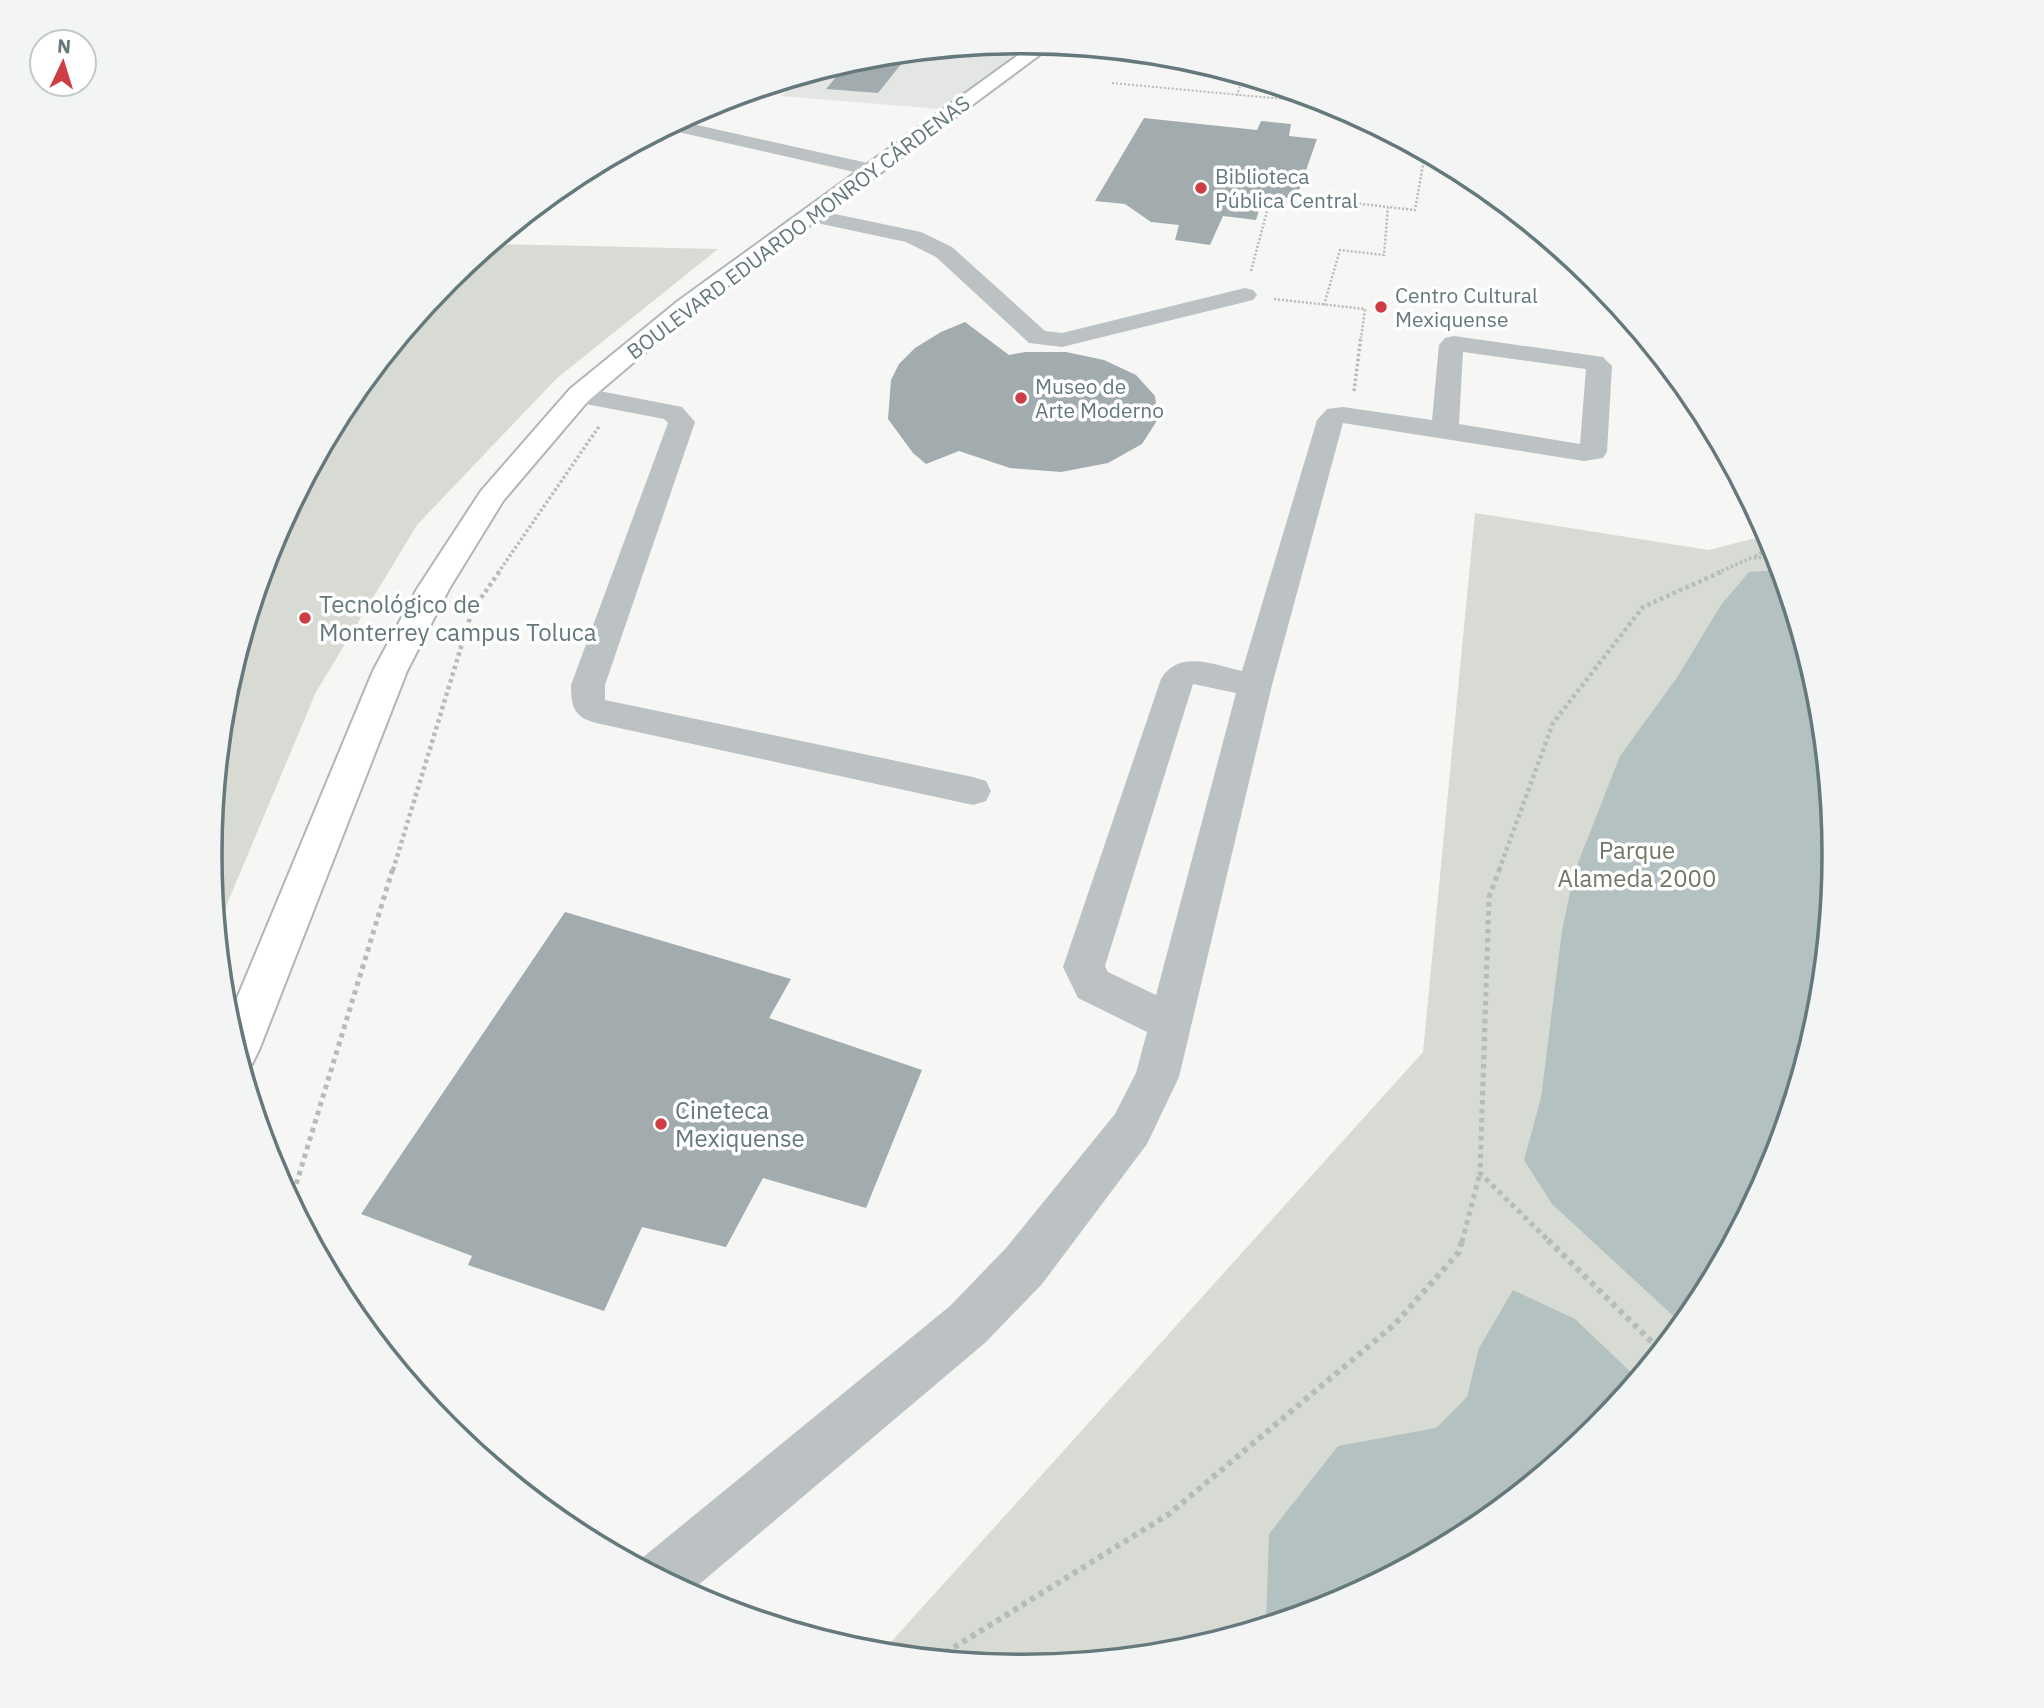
<svg xmlns="http://www.w3.org/2000/svg" width="2044" height="1708" font-family="'IBM Plex Sans',sans-serif">
	<rect width="100%" height="100%" fill="#f6f6f4"/>
	<path fill="#e4e6e4" d="M1022,42l15,1 -96,66 -160,-13 22,-20 61,-18z"/>
	<g fill="#d8dbd3">
		<path d="M492,244l226,5 -162,130 -139,146 -101,167 -99,236 -7,-74 16,-159 46,-152 75,-140 101,-123z"/>
		<path d="M1475,513l234,37 58,-15 5,9 46,152v317l-46,152 -75,140 -101,123 -123,101 -141,75 -152,46 -158,16 -140,-14 541,-600z"/>
	</g>
	<g fill="#b3c1c1">
		<path d="M1780,570l38,126 16,158 -16,159 -46,152 -75,140 -15,19 -130,-120 -28,-44 17,-62 21,-167 12,-58 46,-117 58,-80 43,-71 28,-33z"/>
		<path d="M1513,1290l62,29 62,59 -41,50 -123,101 -141,75 -66,20 3,-90 69,-88 98,-18 31,-31 12,-49z"/>
	</g>
	<g fill="#a2acae">
		<path d="M910,53l-32,40 -52,-4 23,-27 15,-4z"/>
		<path d="M1144,118l113,12 4,-9 30,3 -2,12 28,3 -21,60 -32,-4 -8,25 -33,-4 -13,29 -35,-5 4,-15 -28,-3 -26,-18 -30,-3z"/>
		<path d="M965,322l44,33 16,-3h41l38,8 32,15 19,21 3,23 -16,25 -34,19 -47,9 -51,-4 -51,-17 -33,13 -13,-11 -25,-34 3,-39 8,-16 16,-16 26,-16z"/>
		<path d="M565,912l226,67 -22,39 153,52 -56,138 -103,-30 -37,69 -84,-20 -38,84 -136,-46 4,-9 -111,-42z"/>
	</g>
	<g fill="none" stroke-linecap="round" stroke-linejoin="round">
		<defs>
			<path id="major" d="M1035,43l18,2 -359,266 -106,90 -85,100 -54,88 -42,82 -148,379 -7,14 -10,4 -14,-48 145,-349 44,-82 64,-98 89,-102 108,-88z"/>
		</defs>
		<use href="#major" stroke="#b0b6b7" stroke-width="4"/>
		<g stroke="#b6bbbc" stroke-width="2" stroke-dasharray="2 2" stroke-linecap="butt">
			<path d="M1112,83l203,19 25,6"/>
			<path d="M1237,96l6,-20"/>
		</g>
		<g stroke="#b6bbbc" stroke-width="2.5" stroke-dasharray="2 2" stroke-linecap="butt">
			<path d="M1251,271l19,-71 36,5 3,-7 79,9"/>
			<path d="M1274,299l91,10 -4,29"/>
			<path d="M1324,305l16,-55 44,5 4,-48 27,3 10,-57"/>
		</g>
		<g stroke="#b6bbbc" stroke-width="3.5" stroke-dasharray="2.5 2.5" stroke-linecap="butt">
			<path d="M1354,391l7,-55"/>
			<path d="M1755,556l18,-9"/>
			<path d="M498,573l102,-148"/>
			<path d="M1717,573l34,-15 25,-1"/>
		</g>
		<g stroke="#b6bbbc" stroke-width="4.5" stroke-dasharray="3.5 3.5" stroke-linecap="butt">
			<path d="M393,870l79,-259 27,-39"/>
			<path d="M1499,870l54,-147 90,-116 78,-35"/>
		</g>
		<g stroke="#b6bbbc" stroke-width="5" stroke-dasharray="4.5 4.5" stroke-linecap="butt">
			<path d="M1500,868l-11,29 -9,276 70,69"/>
			<path d="M291,1201l102,-333"/>
			<path d="M1462,1242l18,-69"/>
		</g>
		<g stroke="#b6bbbc" stroke-width="6" stroke-dasharray="5 5" stroke-linecap="butt">
			<path d="M1548,1240l112,110"/>
			<path d="M937,1658l232,-144 226,-190 64,-72 3,-12"/>
		</g>
		<g fill="#bcc2c3" fill-rule="evenodd">
			<path d="M679,121l193,43 7,2 3,4 -3,4 -7,2 -207,-47z"/>
			<path d="M811,209l110,23 31,15 93,84 17,2 183,-45 8,2 4,5 -4,5 -191,47 -33,-4 -93,-86 -30,-15 -103,-22 -3,-5 3,-5z"/>
			<path d="M1454,336l149,21 9,9 -5,86 -4,6 -19,3 -241,-38 -71,262 -93,392 -32,67 -105,140 -56,58 -297,251 -51,-28 4,-7 308,-252 56,-58 109,-134 21,-41 11,-41 -69,-34 -15,-31 98,-288c18,-30 53,-14 81,-8l75,-251 10,-11 16,-2 89,13 7,-75 6,-7zM1463,352l123,17 -6,75 -121,-20zM1193,684l43,9 -80,302 -48,-23 -3,-6z"/>
			<path d="M579,387l103,20 13,15 -90,263v15l368,77 13,4 5,10 -5,10 -13,4 -377,-82c-22,-6 -25,-16 -25,-38l97,-262 -4,-4 -94,-18 -4,-6 4,-6z"/>
		</g>
		<use href="#major" fill="#fff" fill-rule="evenodd"/>
	</g>
	<g fill="#ce3d43" stroke="#fff" stroke-width="2.5">
		<circle cx="1201" cy="188" r="7"/>
		<circle cx="1381" cy="307" r="7"/>
		<circle cx="1021" cy="398" r="7"/>
		<circle cx="305" cy="618" r="7"/>
		<circle cx="661" cy="1124" r="7"/>
	</g>
	<g text-anchor="middle" dominant-baseline="central" stroke-width="7" stroke-linejoin="round" paint-order="stroke">
		<g font-size="21" fill="#65787b" stroke="#fff" text-anchor="start">
			<text x="1215" y="176">Biblioteca<tspan x="1215" dy="24">Pública Central</tspan></text>
			<text x="1395" y="295">Centro Cultural<tspan x="1395" dy="24">Mexiquense</tspan></text>
			<text x="1035" y="386">Museo de<tspan x="1035" dy="24">Arte Moderno</tspan></text>
		</g>
		<g font-size="21" fill="#65787b" stroke="#fff">
			<text transform="translate(798 227) rotate(-37)">BOULEVARD EDUARDO MONROY CÁRDENAS</text>
		</g>
		<g font-size="24" fill="#65787b" stroke="#fff" text-anchor="start">
			<text x="319" y="604">Tecnológico de<tspan x="319" dy="28">Monterrey campus Toluca</tspan></text>
			<text x="675" y="1110">Cineteca<tspan x="675" dy="28">Mexiquense</tspan></text>
		</g>
		<g font-size="24" fill="#707967" stroke="#fff">
			<text x="1637" y="850">Parque<tspan x="1637" dy="28">Alameda 2000</tspan></text>
		</g>
	</g>
	<path d="M0 0H2044V1708H0ZM222 854a800 800 0 1 1 1600 0a800 800 0 1 1-1600 0Z" fill="#f3f4f4" fill-rule="evenodd"/>
	<path fill="none" stroke="#65787b" stroke-width="3.5" d="M222 854a800 800 0 1 1 1600 0a800 800 0 1 1-1600 0Z"/>
	<g transform="translate(63 63) rotate(4)"><circle r="33" fill="#ffffff" stroke="#c1c9ca" stroke-width="2"/>
	<path d="M0-5L12 26L0 18L-12 26Z" fill="#ce3d43"/>
	<text y="-10" font-size="19" font-weight="bold" text-anchor="middle" fill="#65787b">N</text>
	</g>
</svg>
